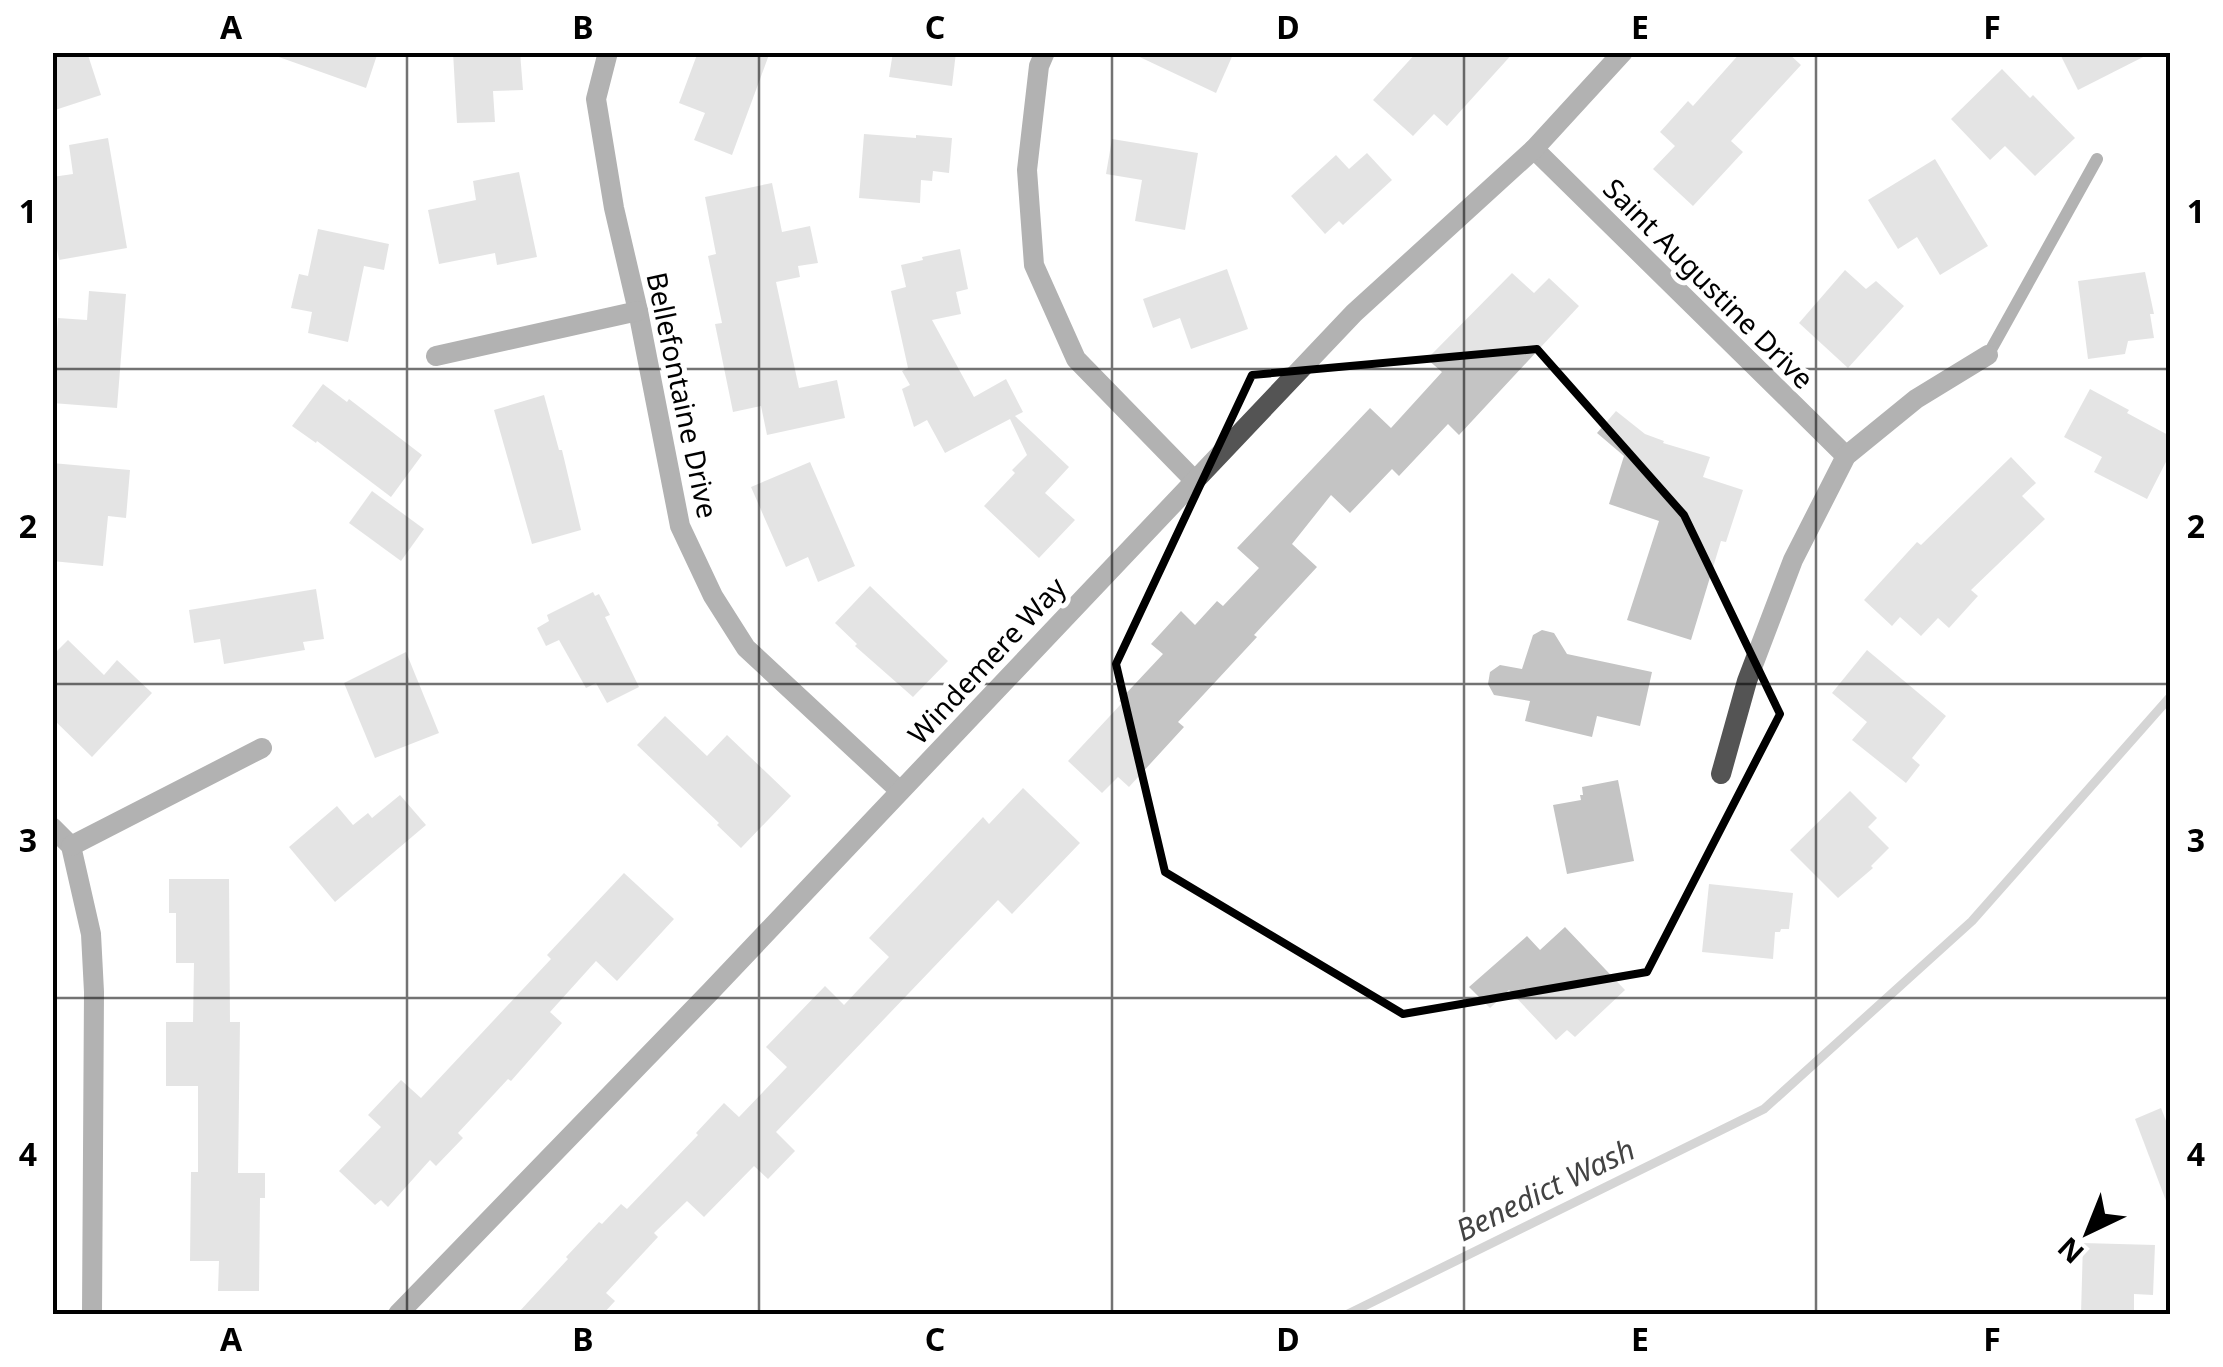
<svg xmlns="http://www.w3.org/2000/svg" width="2223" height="1367" font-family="'Noto Sans',sans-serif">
	<rect width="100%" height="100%" fill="#fff"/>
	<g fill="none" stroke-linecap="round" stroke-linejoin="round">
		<path stroke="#a2a2a2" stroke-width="9" d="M1348,1314l416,-205 208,-188 198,-224"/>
	</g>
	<g fill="#c4c4c4">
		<path d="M52,52h35l14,43 -49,16z"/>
		<path d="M276,52h102l-12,36 -90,-32z"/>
		<path d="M453,52h67l3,38 -30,1 2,31 -38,1z"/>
		<path d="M698,52h72l-38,103 -38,-15 11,-27 -26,-10z"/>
		<path d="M893,52h63l-4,34 -63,-9z"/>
		<path d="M1129,52h105l-18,41z"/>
		<path d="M1417,52h97l-67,74 -13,-12 -21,22 -40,-36z"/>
		<path d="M1741,52h46l14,13 -70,76 12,11 -50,54 -40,-37 22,-23 -15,-14 28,-31 5,5z"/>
		<path d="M2059,52h94l-75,38z"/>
		<path d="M2002,69l28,29 3,-3 42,43 -40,38 -30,-30 -15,14 -39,-41z"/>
		<path d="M864,134l52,4v-3l36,3 -3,35 -16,-2 -1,10 -11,-1 -1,23 -61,-5z"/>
		<path d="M108,138l19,110 -68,12 -7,-39v-44l21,-3 -4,-29z"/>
		<path d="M1112,139l86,14 -13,77 -50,-9 7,-41 -36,-6z"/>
		<path d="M1367,153l25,27 -49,45 -4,-4 -14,13 -34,-38 45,-41 13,14z"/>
		<path d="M1935,159l53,87 -48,29 -23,-38 -19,12 -30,-49z"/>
		<path d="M519,172l18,85 -40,8 -2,-12 -56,11 -11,-54 48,-10 -3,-19z"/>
		<path d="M772,183l10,49 28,-6 8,37 -20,3 2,11 -24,5 23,106 38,-8 8,38 -78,17 -6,-29 -28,6 -18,-88 7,-1 -14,-67 8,-2 -11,-57z"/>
		<path d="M318,229l71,15 -5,26 -20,-4 -16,76 -40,-9 4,-21 -21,-4 8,-34 9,2z"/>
		<path d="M960,249l8,40 -12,3 5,22 -29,6 42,77 32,-18 17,33 -8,4 54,51 -24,26 30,27 -36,38 -55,-52 31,-33 -3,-3 15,-15 -17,-36 -65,34 -18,-33 -13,7 -12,-38 8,-4 -8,-14 6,-3 -17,-77 15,-4 -5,-22 22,-5 -1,-3z"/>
		<path d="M1227,269l21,60 -57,20 -11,-31 -27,10 -10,-29z"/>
		<path d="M1845,270l21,19 10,-8 28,25 -56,62 -49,-45z"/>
		<path d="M2145,272l9,42h-4l4,24 -26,3 -3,13 -37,5 -10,-78z"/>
		<path d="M1512,273l22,20 15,-15 30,28 -120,129 -11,-11 -49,52 -7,-7 -42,44 -19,-18 -39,49 25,23 -63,68 3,2 -79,85 6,5 -55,60 -11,-10 -16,16 -34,-32 54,-58 -3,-2 44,-47 -12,-10 30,-33 14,14 22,-24 6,5 36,-38 -22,-20 133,-140 21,20 51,-56 -15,-13z"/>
		<path d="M89,291l37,3 -9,114 -65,-5 6,-85 29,2z"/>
		<path d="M323,384l24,18 2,-3 73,56 -31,42 -74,-56 -1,2 -24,-17z"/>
		<path d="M2090,389l39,21 -2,3 43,23v18l-23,45 -53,-27 8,-15 -38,-20z"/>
		<path d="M544,395l15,55h3l19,80 -49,14 -38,-134z"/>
		<path d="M1616,411l29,23 19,7 -1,2 47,14 -7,20 40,13 -17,52 -5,-1 -30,99 -64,-20 32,-99 -50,-17 15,-48 -27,-23z"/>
		<path d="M2011,457l25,26 -14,13 23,23 -74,71 7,6 -29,32 -11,-10 -17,18 -21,-19 -8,9 -28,-26 53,-58 4,3z"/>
		<path d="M810,462l45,104 -37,16 -10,-25 -22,10 -35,-80z"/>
		<path d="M52,463l78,7 -4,48 -18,-2 -5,50 -51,-5z"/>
		<path d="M372,491l52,38 -23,32 -52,-38z"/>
		<path d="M870,586l78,75 -35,36 -58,-51 2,-2 -22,-21z"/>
		<path d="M316,589l8,50 -21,3 2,8 -81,14 -4,-25 -26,4 -5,-33z"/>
		<path d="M593,592l2,4 4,-2 11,21 -5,2 34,70 -32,16 -11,-20 -10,5 -27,-48 -13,6 -9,-18 12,-7 -2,-6z"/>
		<path d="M1542,630l12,3 13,21 85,18 -12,54 -43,-10 -5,21 -67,-16 5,-20 -36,-6 -6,-11 2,-12 10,-7 22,4 11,-34z"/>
		<path d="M68,640l36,35 13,-15 35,33 -60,64 -40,-39v-62z"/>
		<path d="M1867,650l79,66 -34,42 8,7 -14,18 -54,-43 15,-18 -35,-29z"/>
		<path d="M406,652l33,81 -64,25 -31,-75z"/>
		<path d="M665,716l42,40 20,-21 64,61 -50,52 -24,-23 2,-2 -82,-78z"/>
		<path d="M1618,780l16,81 -67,13 -14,-69 28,-5 -1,-5h3l-1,-8z"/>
		<path d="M1023,788l57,55 -68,71 -14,-14 -222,232 19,19 -27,28 -14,-13 -50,51 -17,-16 -33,32 4,4 -52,56 9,8 -12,13h-86l51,-55 -2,-2 33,-35 3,2 19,-20 6,5 71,-74 -2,-2 28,-30 15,14 48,-50 -21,-20 59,-61 19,19 45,-48 -20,-19 114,-121 6,7z"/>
		<path d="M1850,791l27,27 -9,9 21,21 -18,18 2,2 -35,30 -48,-48z"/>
		<path d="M400,795l26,30 -91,77 -46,-55 48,-41 16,19 15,-12 4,5z"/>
		<path d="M624,873l50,46 -57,62 -21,-20 -46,51 12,11 -51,58 -3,-2 -50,54 5,5 -27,28 -6,-6 -42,47 -7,-7 -6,5 -36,-34 42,-44 -13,-12 33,-35 20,18 130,-139 -4,-4z"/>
		<path d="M169,879h60l1,143h10l-2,151h27v25h-5l-1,93h-41l1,-30h-29l1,-89h7v-86h-32v-64h27l1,-59h-18v-50h-7z"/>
		<path d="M1709,884l84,9 -4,36h-8l-1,3h-5l-2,27 -71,-7z"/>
		<path d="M1565,927l60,63 -50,47 -8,-7 -11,10 -47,-50 -19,18 -21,-21 58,-51 13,14z"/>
		<path d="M2161,1108l9,23v75h-2l-33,-87z"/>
		<path d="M2083,1243l72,2 -2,50 -19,-1v20h-53z"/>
	</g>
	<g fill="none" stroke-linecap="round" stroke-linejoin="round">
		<path stroke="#545454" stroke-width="12" d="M1988,355l109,-196"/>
		<g stroke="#545454" stroke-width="20">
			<path d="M608,52l-12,47 18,109 24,103 42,215 33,70 33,52 154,143"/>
			<path d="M1045,52l-6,14 -12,104 7,95 42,94 118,121"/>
			<path d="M1534,149l312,307"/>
			<path d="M436,356l202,-45"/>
			<path d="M1721,774l26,-93 46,-121 53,-104 70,-57 72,-44"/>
			<path d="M52,827l19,19 20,88 3,58 -2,322"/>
			<path d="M71,846l191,-98"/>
			<path d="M398,1314l313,-323 643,-678 180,-164 89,-97"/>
		</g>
	</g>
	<path d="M0 0H2223V1367H0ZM1537,349l147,166 96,199 -133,258 -244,42 -238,-142 -49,-208 136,-289z" fill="#fff" fill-opacity=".55" fill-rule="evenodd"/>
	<path fill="none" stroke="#000" stroke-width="8" stroke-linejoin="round" d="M1537,349l147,166 96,199 -133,258 -244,42 -238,-142 -49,-208 136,-289z"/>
	<path fill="none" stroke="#000" stroke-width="2.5" stroke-opacity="0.55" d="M407,52v1262M759,52v1262M1112,52v1262M1464,52v1262M1816,52v1262M52,369h2118M52,684h2118M52,998h2118"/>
	<g text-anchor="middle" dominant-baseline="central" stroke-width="10" stroke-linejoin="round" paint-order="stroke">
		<g font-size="28" fill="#000" stroke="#fff">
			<text transform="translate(1709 283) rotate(45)">Saint Augustine Drive</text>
			<text transform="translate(683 395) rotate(78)">Bellefontaine Drive</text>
			<text transform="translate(986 660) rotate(-47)">Windemere Way</text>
		</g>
		<g font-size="30" font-style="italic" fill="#434343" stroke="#fff">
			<text transform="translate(1545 1189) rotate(-26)">Benedict Wash</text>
		</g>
	</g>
	<rect width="2223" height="1367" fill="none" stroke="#ffffff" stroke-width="110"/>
	<g transform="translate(2088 1232) rotate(223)" stroke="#ffffff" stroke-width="8" paint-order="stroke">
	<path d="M0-8L18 38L0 25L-18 38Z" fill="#000000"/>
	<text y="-15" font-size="28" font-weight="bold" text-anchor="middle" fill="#000000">N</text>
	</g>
	<rect x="55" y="55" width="2113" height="1257" fill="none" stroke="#000" stroke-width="4"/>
	<g font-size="32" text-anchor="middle" font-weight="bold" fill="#000">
		<text x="231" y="39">A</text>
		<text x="583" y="39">B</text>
		<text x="935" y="39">C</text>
		<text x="1288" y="39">D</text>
		<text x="1640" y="39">E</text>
		<text x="1992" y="39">F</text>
		<text x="28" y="223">1</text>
		<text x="2196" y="223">1</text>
		<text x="28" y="538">2</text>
		<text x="2196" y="538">2</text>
		<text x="28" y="852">3</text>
		<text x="2196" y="852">3</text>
		<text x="28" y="1166">4</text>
		<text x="2196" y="1166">4</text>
		<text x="231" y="1351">A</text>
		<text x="583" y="1351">B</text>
		<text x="935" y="1351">C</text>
		<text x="1288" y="1351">D</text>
		<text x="1640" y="1351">E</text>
		<text x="1992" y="1351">F</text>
	</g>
</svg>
